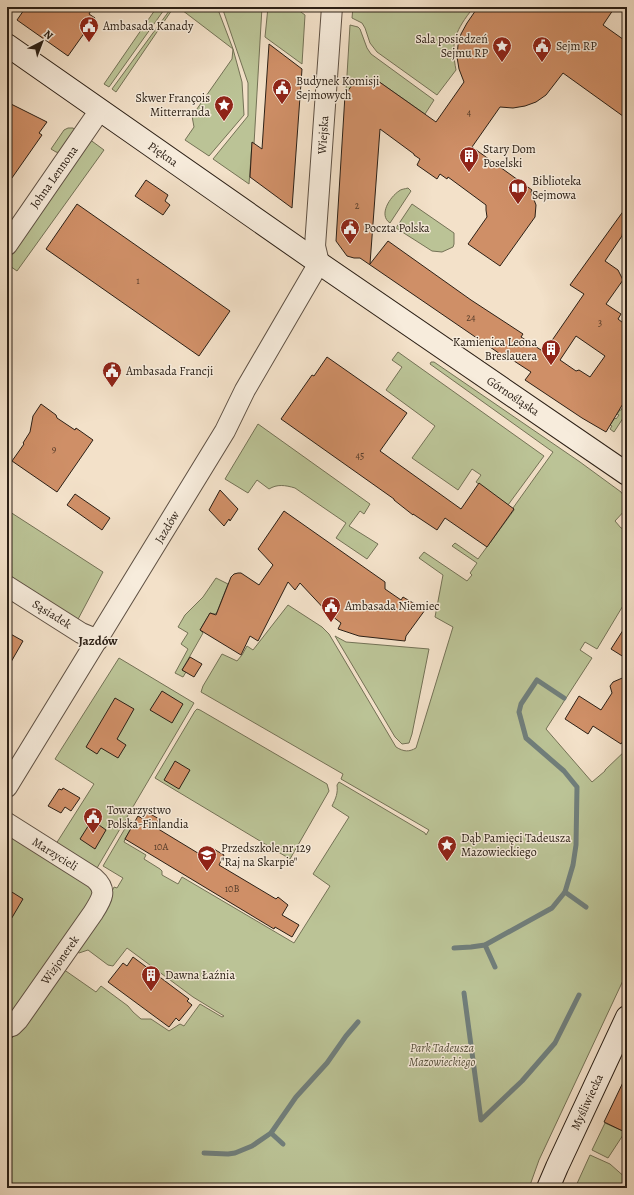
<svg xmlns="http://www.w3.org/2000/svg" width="634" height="1195" font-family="Alegreya,serif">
	<rect width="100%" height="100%" fill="#f3e1c9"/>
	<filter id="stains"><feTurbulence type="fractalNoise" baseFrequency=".005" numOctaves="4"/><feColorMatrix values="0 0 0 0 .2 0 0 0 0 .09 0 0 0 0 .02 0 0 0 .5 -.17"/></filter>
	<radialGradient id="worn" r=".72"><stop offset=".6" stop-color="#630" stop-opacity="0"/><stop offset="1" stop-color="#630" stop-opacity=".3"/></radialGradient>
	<g fill="#bbc396" stroke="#747256">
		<path d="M157,7h9l-57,80 -5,-3z"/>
		<path d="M172,7h2l-58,85 -4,-3z"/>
		<path d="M178,7h39l16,42 9,33 2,33 -35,41 -24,-16 9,-13 -2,-11 40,-57 1,-10z"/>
		<path d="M222,7h40l-8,137 -2,-1 -3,41 -36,-25 35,-43v-33z"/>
		<path d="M268,7h26l11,8 -3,49 -37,-27z"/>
		<path d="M353,7h110l7,5c-16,21 -19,32 -14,58l-19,25 -60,-43 -7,-9 -5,-15 -3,-5 -10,-5z"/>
		<path d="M350,25l8,2 2,2 7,19 4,6 63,46 -9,14 -50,-35 -2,3c-13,-5 -18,-2 -24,10h-3z"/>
		<path d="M68,128h5l4,3 -17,22 -4,-1 -5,-3 13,-19z"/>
		<path d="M89,139l15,11 -87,121 -10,-7v-8z"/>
		<path d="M408,188l3,3 -21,32c-12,-8 0,-26 9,-32 2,-2 6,-2 9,-3z"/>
		<path d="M412,204l42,29v11l-1,3 -11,5 -10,-1 -36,-23z"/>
		<path d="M398,352l146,104 -36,49 -32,-23 5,-7 -9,-6 -14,21 -46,-32 23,-32 -49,-36 16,-23 -10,-7z"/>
		<path d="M431,362h3l146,100 41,30 6,9v7l-12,13 6,7 6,1v70l-30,50 -12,-7 -5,8 12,8 -46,71 46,53 13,-11v-1l22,-21v223l-88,188 -10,28h-522v-145l17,-17 39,-57 33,23 5,-6 27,20 5,6 8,7h10l18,12 11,-7 4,2 16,-22 22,13 2,-1 -31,-19 -66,-49 -14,18 -5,-1 -20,-15 -9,3 -3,-2 27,-40 11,-24 3,1 6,-10 -20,-12 27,-46 4,3 -9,16 -1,3 22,13 -2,4 16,10 2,2v4l16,9 4,-7 112,66 36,-57 -17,-12 36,-57 -17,-11c4,-8 6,-13 5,-21l2,-3 86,51 1,2 3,-5 -88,-51 2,-5 -142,-82 2,-6 19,-32 15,7 5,-6 5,-9 6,4 35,-45 34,22 7,7 67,113c8,5 13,5 20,1l37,-121 -18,-10 8,-42 -24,-17 5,-6 43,29 5,-6 -2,-2 7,-10 -25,-17 3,-3 23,16 36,-49 -1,-2 40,-56 -123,-88z"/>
		<path d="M627,404v8l-13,20 -4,-3 2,-3 -2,-1 5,-7 1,1 3,-4 -2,-1 3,-4h1l2,-3 -1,-2z"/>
		<path d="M258,424l112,80 -6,10 -4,-3 -11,15 29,18 -11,15 -31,-21 10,-15 -51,-35c-10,-3 -18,-4 -26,1l-12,-9 -9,13 -23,-14z"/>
		<path d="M7,510l96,62 -27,51 -69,-44z"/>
		<path d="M216,578l12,6 -11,28 -2,2 -5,-1 -10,17 3,3 -21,37 4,2 -3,5 -8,-4 13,-24 -7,-5 7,-11 -10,-6 7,-12 18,-18z"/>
		<path d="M335,636l11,6 83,7 -17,85 -3,9 -7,1 -7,-7z"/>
		<path d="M119,658l75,45 -97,165 -5,4 -38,-25 40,-63 -39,-25z"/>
		<path d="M197,709l3,1 127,74 2,7 -39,68 -135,-81 40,-67z"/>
		<path d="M11,829l80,52 4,12 -88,126v-184z"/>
		<path d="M605,1123l20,9 -17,26 -16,-8z"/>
		<path d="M590,1155l20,9 17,15v9h-52z"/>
	</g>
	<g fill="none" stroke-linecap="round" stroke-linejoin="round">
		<g stroke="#707e7b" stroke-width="5">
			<path d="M564,698l-27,-18 -16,24 -2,8 7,26 38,33 13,16 -1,58 -3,20 -8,27"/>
			<path d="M485,945l10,22"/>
			<path d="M454,948l17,-1 14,-2 67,-37 13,-16 21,15"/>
			<path d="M464,993l17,127 41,-39 33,-38 24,-48"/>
			<path d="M271,1133l12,11"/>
			<path d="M204,1153l24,1 7,-1 17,-7 19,-13 25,-36 31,-34 19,-27 12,-14"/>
		</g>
	</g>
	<g fill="#cf8f67" stroke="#2c2016" fill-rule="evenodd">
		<path d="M26,7h67l-4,7 6,4 -27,38 -51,-36z"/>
		<path d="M478,7h137l-12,18 24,17v77l-64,-46 -17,22 -10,7 -11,4 -12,2 -13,-1 -28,40 60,43 -1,2 5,13 -1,12 -35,49 -32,-22 19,-27 -1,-7v-5l-38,-28 -1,2 -7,-5 -3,5 -20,-14 3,-6 -6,-4v-1l-34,-25 -10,135 18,-23 83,59 52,34 -2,3 23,15 40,-58 -14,-9 57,-79 -5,30 -17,25 13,9 5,10 -17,24 15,10 -3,5 9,7v71l-21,35 -24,-14 -57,-38 6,-8 -23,-15 -2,1 -146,-100h-6l-7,-2 -11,-15 9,-146 7,-10 6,-5 8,-1 12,2 58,41 28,-40 -5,-13 -2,-12 1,-12 3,-11 6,-11zM576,336l29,20 -15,21 -11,-7 -3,1 -16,-11z"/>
		<path d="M269,44l33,25 -10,139 -42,-31 2,-35 10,7z"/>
		<path d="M7,102l40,20 -8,11 3,2 -35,50z"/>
		<path d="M146,180l22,15 -3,6 5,4 -7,10 -28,-19z"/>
		<path d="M77,204l153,107 -31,45 -153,-107z"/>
		<path d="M327,357l80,56 -27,38 81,58 18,-26 35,26 -27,38 -42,-29 -8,12 -24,-16v1l-19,-15v-1l-113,-80 31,-44 2,1z"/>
		<path d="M41,404l15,11 1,3 18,12 1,-2 17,12 -36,52 -45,-31 12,-17 -1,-1 7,-11 3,-16z"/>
		<path d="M220,490l18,19 -8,12 -1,-2 -5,7 -15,-16z"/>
		<path d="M75,494l35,24 -8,12 -35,-25z"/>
		<path d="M284,511l101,71v7l16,11 2,-3 22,13 -19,26 -1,5 -46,-5 -21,-7 3,-6 -13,-10 -28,-30 -5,7 -7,-8 -30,59 -8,-5 -9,19 -41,-25 10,-17 6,2 15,-38 3,-3 4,-1h3l18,12 14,-20 -15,-16z"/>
		<path d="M627,624v35l-16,-10z"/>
		<path d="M7,632l16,9 -16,28z"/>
		<path d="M190,657l12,7 -8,13 -12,-7z"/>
		<path d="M627,676v59l-6,9 -28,-18 -5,8 -23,-15 14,-23 22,14 11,-17 -2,-7 3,-4z"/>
		<path d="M162,691l21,13 -11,19 -22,-13z"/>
		<path d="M115,698l19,11 -17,30 9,6 -8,13 -17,-10 -4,6 -11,-7z"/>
		<path d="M175,761l15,9 -11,19 -15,-9z"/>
		<path d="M63,788l17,10 -9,13 -6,-4 -4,6 -13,-7 11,-17 3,1z"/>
		<path d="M147,812l12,7 -4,8 51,31 6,-10 12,7 -5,10 57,34 2,-2 10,8 -6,10 17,10 -7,12 -17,-10 -1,2 -149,-90 13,-23 5,3z"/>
		<path d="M92,820l14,10 -11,19 -15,-10z"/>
		<path d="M7,889l16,10 -16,27z"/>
		<path d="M133,957l56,42 -2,2 5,4 -13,16 -3,-3 -7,9 -61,-45 15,-19 4,3z"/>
		<path d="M627,1074v59l-23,-11z"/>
	</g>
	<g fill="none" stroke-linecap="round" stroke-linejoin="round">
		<defs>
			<g id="street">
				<path d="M7,245l93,-135"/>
				<path d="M7,586l74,47 17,7"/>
				<path d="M7,787l218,-356 20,-41 74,-127 -4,-17 17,-239"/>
				<path d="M7,823l87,55c14,12 8,21 -1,35l-75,107 -6,6 -5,1"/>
			</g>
			<g id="secondary">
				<path d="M7,45l312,218 308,211"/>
				<path d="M548,1188l9,-21 70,-150"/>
			</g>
		</defs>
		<use href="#street" stroke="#5e5043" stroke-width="22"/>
		<use href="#secondary" stroke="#2c2016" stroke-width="24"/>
		<use href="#street" stroke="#f7ecdc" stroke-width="20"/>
		<use href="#secondary" stroke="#f7ecdc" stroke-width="22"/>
	</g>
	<defs>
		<symbol id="civic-pin" viewBox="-11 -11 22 30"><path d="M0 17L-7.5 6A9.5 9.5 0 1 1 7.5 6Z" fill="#8f2418" stroke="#f7ecdc"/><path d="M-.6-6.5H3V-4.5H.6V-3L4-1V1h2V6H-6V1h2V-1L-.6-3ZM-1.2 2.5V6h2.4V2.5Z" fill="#fff"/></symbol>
		<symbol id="sight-pin" viewBox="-11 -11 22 30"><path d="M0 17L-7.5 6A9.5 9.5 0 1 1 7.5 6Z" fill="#8f2418" stroke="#f7ecdc"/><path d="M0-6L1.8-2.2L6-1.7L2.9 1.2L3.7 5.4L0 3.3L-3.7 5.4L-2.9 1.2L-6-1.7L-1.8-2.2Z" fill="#fff"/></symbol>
		<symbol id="building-pin" viewBox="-11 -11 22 30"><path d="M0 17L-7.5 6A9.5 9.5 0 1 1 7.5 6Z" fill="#8f2418" stroke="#f7ecdc"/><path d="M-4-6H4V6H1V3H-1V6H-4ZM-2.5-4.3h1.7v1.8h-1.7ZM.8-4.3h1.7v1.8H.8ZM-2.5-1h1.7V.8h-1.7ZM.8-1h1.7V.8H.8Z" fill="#fff"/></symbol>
		<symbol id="library-pin" viewBox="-11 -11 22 30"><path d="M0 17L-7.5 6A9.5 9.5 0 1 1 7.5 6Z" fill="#8f2418" stroke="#f7ecdc"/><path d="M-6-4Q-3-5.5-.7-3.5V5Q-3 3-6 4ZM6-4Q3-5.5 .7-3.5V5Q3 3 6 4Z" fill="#fff"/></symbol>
		<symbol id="school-pin" viewBox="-11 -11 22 30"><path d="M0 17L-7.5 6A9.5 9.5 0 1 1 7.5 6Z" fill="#8f2418" stroke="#f7ecdc"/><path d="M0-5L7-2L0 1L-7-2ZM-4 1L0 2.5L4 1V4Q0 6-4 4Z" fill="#fff"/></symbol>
	</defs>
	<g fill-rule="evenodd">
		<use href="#civic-pin" x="78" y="15" width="22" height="30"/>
		<use href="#sight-pin" x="491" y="35" width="22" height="30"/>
		<use href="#civic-pin" x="531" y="35" width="22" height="30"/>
		<use href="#civic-pin" x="271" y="77" width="22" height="30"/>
		<use href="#sight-pin" x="213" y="94" width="22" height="30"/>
		<use href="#building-pin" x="458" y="145" width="22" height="30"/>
		<use href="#library-pin" x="507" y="177" width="22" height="30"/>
		<use href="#civic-pin" x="339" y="217" width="22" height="30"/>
		<use href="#building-pin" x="540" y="338" width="22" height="30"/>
		<use href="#civic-pin" x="101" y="360" width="22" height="30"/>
		<use href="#civic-pin" x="320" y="595" width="22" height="30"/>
		<use href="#civic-pin" x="82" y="806" width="22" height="30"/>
		<use href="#sight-pin" x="436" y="834" width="22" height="30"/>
		<use href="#school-pin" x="196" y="844" width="22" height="30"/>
		<use href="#building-pin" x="140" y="964" width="22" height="30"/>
	</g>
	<g text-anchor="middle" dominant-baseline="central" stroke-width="3" stroke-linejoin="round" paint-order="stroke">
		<g font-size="10" fill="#553c2a">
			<text x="469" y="112">4</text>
			<text x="357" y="205">2</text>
			<text x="138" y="280">1</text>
			<text x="471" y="317">24</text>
			<text x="600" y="322">3</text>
			<text x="54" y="448">9</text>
			<text x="360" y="455">45</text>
			<text x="161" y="846">10A</text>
			<text x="232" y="888">10B</text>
		</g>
		<g font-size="12" fill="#2c2016" stroke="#f7ecdc" text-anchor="start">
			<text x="103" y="26">Ambasada Kanady</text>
			<text x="488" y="39" text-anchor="end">Sala posiedzeń<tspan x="488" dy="14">Sejmu RP</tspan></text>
			<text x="556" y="46">Sejm RP</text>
			<text x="296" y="81">Budynek Komisji<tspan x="296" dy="14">Sejmowych</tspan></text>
			<text x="210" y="98" text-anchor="end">Skwer François<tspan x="210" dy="14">Mitterranda</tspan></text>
			<text x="483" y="149">Stary Dom<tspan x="483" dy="14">Poselski</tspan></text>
			<text x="532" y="181">Biblioteka<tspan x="532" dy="14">Sejmowa</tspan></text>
			<text x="364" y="228">Poczta Polska</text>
			<text x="537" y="342" text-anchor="end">Kamienica Leona<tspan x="537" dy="14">Breslauera</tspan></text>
			<text x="126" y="371">Ambasada Francji</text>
			<text x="345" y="606">Ambasada Niemiec</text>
			<text x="107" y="810">Towarzystwo<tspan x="107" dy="14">Polska-Finlandia</tspan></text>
			<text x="461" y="838">Dąb Pamięci Tadeusza<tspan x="461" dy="14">Mazowieckiego</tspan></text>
			<text x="221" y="848">Przedszkole nr 129<tspan x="221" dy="14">"Raj na Skarpie"</tspan></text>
			<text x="165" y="975">Dawna Łaźnia</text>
		</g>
		<g font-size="12" fill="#2c2016" stroke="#f7ecdc">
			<text transform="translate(323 135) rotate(-86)">Wiejska</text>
			<text transform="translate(163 154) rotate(35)">Piękna</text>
			<text transform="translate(54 177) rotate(-55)">Johna Lennona</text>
			<text transform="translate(513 396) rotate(34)">Górnośląska</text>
			<text transform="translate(167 527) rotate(-59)">Jazdów</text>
			<text transform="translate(52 614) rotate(32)">Sąsiadek</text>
			<text transform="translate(55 854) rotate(32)">Marzycieli</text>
			<text transform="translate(60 960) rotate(-55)">Wizjonerek</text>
			<text transform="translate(587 1102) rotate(-65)">Myśliwiecka</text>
		</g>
		<g font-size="12" font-style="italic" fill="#57513c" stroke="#f7ecdc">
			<text x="442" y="1048">Park Tadeusza<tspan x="442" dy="14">Mazowieckiego</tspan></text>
		</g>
		<g font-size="13" font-weight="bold" fill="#2c2016" stroke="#f7ecdc">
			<text x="98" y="640">Jazdów</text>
		</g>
	</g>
	<rect width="634" height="1195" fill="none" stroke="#f3e1c9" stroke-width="24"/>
	<rect x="8" y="8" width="618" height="1179" fill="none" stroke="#2c2016" stroke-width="2"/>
	<rect x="12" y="12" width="610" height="1171" fill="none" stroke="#2c2016"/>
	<g transform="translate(42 42) rotate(42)" stroke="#f7ecdc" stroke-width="3" paint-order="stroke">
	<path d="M0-3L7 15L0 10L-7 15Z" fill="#2c2016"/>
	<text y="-6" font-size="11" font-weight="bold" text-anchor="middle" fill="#2c2016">N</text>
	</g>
	<rect width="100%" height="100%" filter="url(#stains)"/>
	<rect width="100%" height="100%" fill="url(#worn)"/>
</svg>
